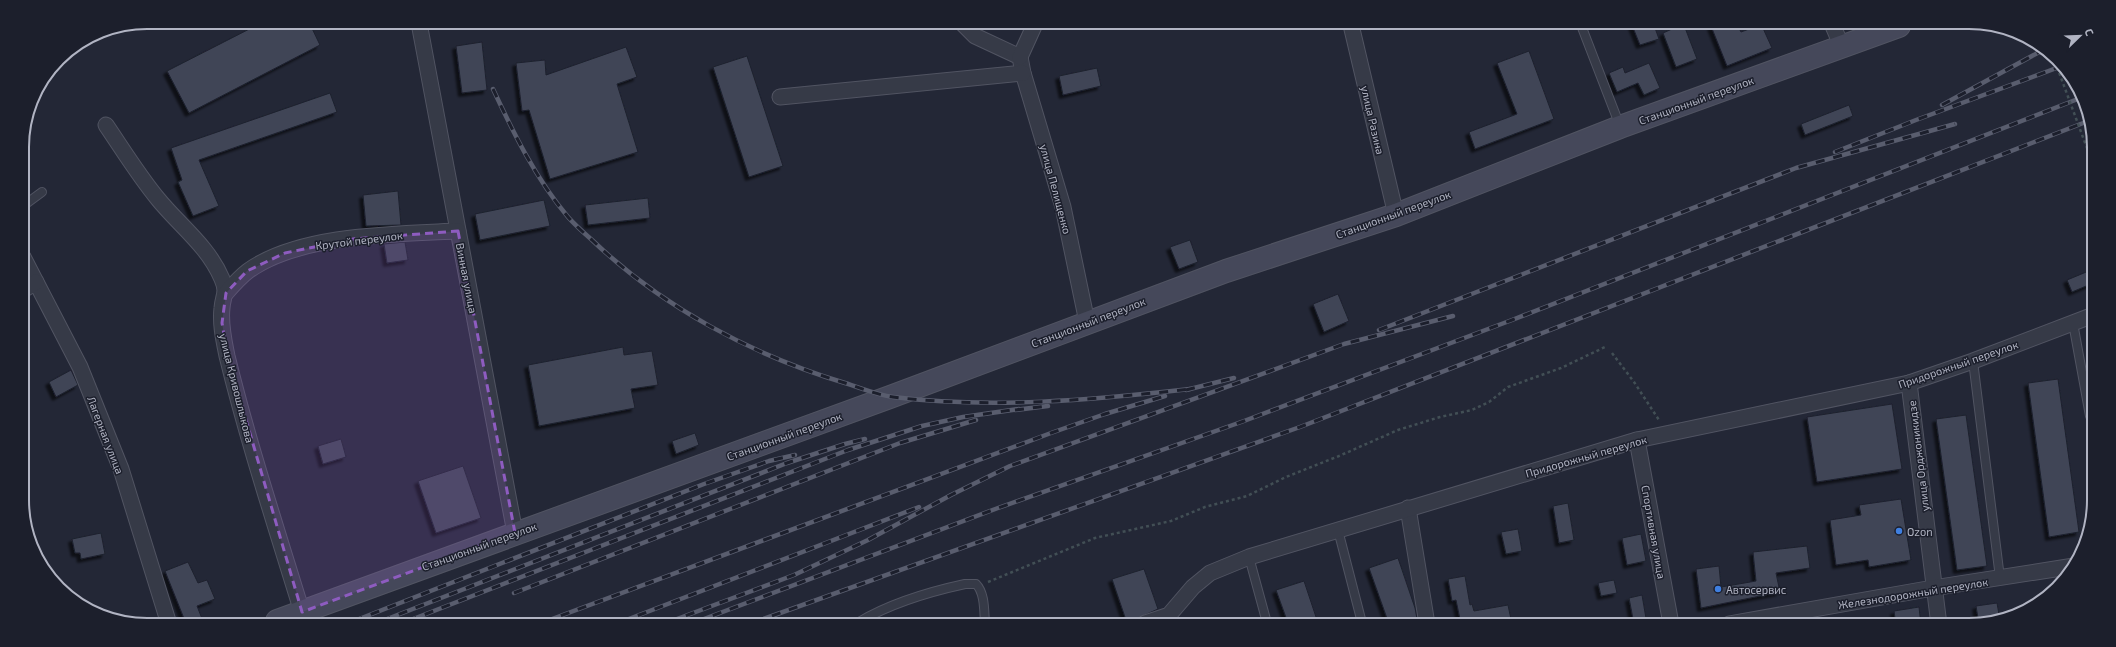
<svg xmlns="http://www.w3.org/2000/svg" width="2116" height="647" font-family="'Exo 2',sans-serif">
	<defs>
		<filter id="shadow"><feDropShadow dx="-3.5" dy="3.5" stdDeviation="1" flood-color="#0009"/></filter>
	</defs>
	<rect width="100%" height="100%" fill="#232736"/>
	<g fill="#3f4556" stroke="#1e212e" filter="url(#shadow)">
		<path d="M263,22h46l11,23 -131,68 -22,-42z"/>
		<path d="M1632,25h22l5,14 -19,6z"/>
		<path d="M1681,25h3l13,34 -21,8 -13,-34z"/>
		<path d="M1711,26h27l3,6 16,-6h5l10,22 -45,18z"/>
		<path d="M482,42l5,48 -25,3 -6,-47z"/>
		<path d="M626,47l11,30 -20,7 21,68 -88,27 -21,-69 -7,1 -6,-48 29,-3 1,15z"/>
		<path d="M1529,51l25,68 -79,30 -6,-17 48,-18 -20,-51z"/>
		<path d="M747,56l36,110 -34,11 -36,-110z"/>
		<path d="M1649,63l11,25 -16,7 -6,-12 -21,9 -8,-19 14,-6 2,6z"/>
		<path d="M1097,68l4,18 -38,9 -4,-19z"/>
		<path d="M330,93l7,19 -138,48 20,46 -26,10 -15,-34 4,-2 -11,-32z"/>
		<path d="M1849,105l4,11 -48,19 -4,-11z"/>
		<path d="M398,191l3,34 -35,1 -3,-31z"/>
		<path d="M648,198l2,20 -62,7 -3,-20z"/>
		<path d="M544,200l6,26 -70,14 -5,-26z"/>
		<path d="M1190,240l8,22 -19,7 -9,-22z"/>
		<path d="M405,242l3,18 -21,3 -3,-19z"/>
		<path d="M2091,270v14l-19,8 -5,-12z"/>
		<path d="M1338,294l11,27 -25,11 -11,-28z"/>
		<path d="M623,347l1,8 28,-4 6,34 -27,4 4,19 -96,18 -11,-61z"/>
		<path d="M71,370l7,15 -22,12 -7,-15z"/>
		<path d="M2058,379l21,153 -30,5 -21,-154z"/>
		<path d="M1892,404l10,65 -85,13 -10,-65z"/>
		<path d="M1966,415l21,151 -30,4 -21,-151z"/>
		<path d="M695,433l4,12 -23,9 -4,-13z"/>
		<path d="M341,439l5,18 -23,7 -5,-18z"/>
		<path d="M463,466l18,52 -45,15 -18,-52z"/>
		<path d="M1901,499l10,61 -42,7 -1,-7 -32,5 -6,-45 31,-5 -2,-10z"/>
		<path d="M1568,503l6,37 -15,3 -6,-37z"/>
		<path d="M1518,529l4,22 -16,3 -5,-22z"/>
		<path d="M101,533l4,21 -24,5 -1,-6h-5l-3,-14z"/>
		<path d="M1641,534l5,27 -19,4 -5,-27z"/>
		<path d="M1807,546l3,22 -34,5 4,19 -79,16 -5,-39 23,-3 2,21 35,-6 -3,-29z"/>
		<path d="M1398,558l17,50 3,16h-29l-20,-56z"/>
		<path d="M188,562l10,21 9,-3 8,19 -18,7 6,15h-18l-20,-50z"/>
		<path d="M1144,569l14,40 -31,14 -15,-44z"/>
		<path d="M1465,576l5,29 2,-1 2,7 34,-6 4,19h-51l-5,-24 -4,1 -4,-22z"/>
		<path d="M1614,580l3,13 -16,3 -3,-13z"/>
		<path d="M1304,581l14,42h-30l-12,-33z"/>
		<path d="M1642,595l5,29h-13l-5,-26z"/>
		<path d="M1997,603l3,17 -21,4 -3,-18z"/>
		<path d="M1919,607l2,18h-25l-2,-14z"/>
	</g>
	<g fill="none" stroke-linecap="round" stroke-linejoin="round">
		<defs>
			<g id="lane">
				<path d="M1581,25l39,101"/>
				<path d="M23,206l19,-14"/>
				<path d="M2073,323l17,93"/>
				<path d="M1973,361l27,217"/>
				<path d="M1338,530l24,93"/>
				<path d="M1249,557l18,66"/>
				<path d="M859,622c32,-19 69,-30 106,-38h11c9,9 8,27 9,39"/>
			</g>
			<g id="street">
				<path d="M419,23l96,510"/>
				<path d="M963,24l12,12 45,21 3,16 40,134 24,115"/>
				<path d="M1351,25l45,190"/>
				<path d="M1833,26l9,21"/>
				<path d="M1020,57l15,-33"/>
				<path d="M780,97l243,-24"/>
				<path d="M106,125c17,25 33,51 52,74 22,27 50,47 64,80 6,14 1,16 0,29 -2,16 2,33 5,48 21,86 49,171 75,256"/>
				<path d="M23,257l57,110 41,102 47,152"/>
				<path d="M23,290l13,-8"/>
				<path d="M226,293c7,-8 14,-16 22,-22 51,-37 148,-37 210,-40"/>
				<path d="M1909,383l30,242"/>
				<path d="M1637,440l34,184"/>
				<path d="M1408,508l19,116"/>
				<path d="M1145,623l24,-8 24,-28 17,-14 39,-16 388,-117 272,-57 64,-22 118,-45"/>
				<path d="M1729,624l204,-36 141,-22"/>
			</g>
			<path id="secondary" d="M277,621l613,-224 336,-126 170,-56 224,-88 279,-101"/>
		</defs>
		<use href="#lane" stroke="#515462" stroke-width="10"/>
		<use href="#street" stroke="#515462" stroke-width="17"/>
		<use href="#secondary" stroke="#515462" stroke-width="24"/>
		<g stroke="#424f55" stroke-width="2.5" stroke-dasharray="3 3" stroke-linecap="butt">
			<path d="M1612,353l22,29 25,38"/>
			<path d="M988,582l107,-44 76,-17 34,-14 42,-11 39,-19 53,-21 59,-26 42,-13 32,-7 17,-8 19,-15 53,-19 44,-21"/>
		</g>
		<use href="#lane" stroke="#363a47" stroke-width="8"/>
		<use href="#street" stroke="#363a47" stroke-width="15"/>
		<use href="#secondary" stroke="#45485a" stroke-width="22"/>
		<defs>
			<g id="rail">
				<path d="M493,89c21,45 43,90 75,128 7,8 16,16 24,23 70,67 160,115 253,143 16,5 32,12 48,14 98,12 200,3 297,-8"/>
				<path d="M1942,105l101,-55"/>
				<path d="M1835,152l81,-32 146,-54"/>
				<path d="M1379,330l417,-162 159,-44"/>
				<path d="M1186,390l48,-12"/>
				<path d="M1015,410l33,-4"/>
				<path d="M514,593l386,-150 76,-23"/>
				<path d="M354,621l350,-137 65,-23 26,-6"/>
				<path d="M382,621l405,-158 58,-19 20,-5"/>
				<path d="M408,621l440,-171 74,-24 41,-9 56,-8"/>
				<path d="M544,622l507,-189 54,-19 60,-18"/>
				<path d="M621,622l298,-115"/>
				<path d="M669,622l125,-47 74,-35 83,-45 59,-29 334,-122 109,-28"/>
				<path d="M696,622l302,-114 246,-87 268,-101 571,-223"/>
				<path d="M755,622l545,-195 791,-307"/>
			</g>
		</defs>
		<use href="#rail" stroke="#595d6e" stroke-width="4.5"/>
		<use href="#rail" stroke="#1c1f2c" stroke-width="3" stroke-dasharray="9" stroke-linecap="butt"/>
		<path stroke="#424f55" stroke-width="2.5" stroke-dasharray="3 3" stroke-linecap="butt" d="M2053,56l38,103"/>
	</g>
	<path fill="#8e5cc0" fill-opacity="0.2" stroke="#8e5cc0" stroke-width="3" stroke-dasharray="8 5" stroke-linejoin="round" d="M458,231l57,302 -213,79 -74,-254 -6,-35 4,-30 21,-22 38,-18 68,-14z"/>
	<g fill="#3f7fe0" stroke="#1c1f2c" stroke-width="1.5">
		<circle cx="1899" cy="531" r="4"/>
		<circle cx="1718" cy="589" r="4"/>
	</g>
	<g text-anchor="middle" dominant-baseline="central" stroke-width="3" stroke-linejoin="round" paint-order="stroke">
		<g font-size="11" fill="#b1b4c3" stroke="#1c1f2c">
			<text transform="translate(1696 100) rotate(-20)">Станционный переулок</text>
			<text transform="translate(1373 120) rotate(77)">улица Разина</text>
			<text transform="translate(1056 189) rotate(75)">улица Пелищенко</text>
			<text transform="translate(1393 214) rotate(-20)">Станционный переулок</text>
			<text transform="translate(359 240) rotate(-7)">Крутой переулок</text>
			<text transform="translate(467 278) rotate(79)">Винная улица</text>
			<text transform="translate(1088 322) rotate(-21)">Станционный переулок</text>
			<text transform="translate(1958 364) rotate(-19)">Придорожный переулок</text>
			<text transform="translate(237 388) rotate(76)">улица Кривошлыкова</text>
			<text transform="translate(106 435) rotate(69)">Лагерная улица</text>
			<text transform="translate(784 436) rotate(-20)">Станционный переулок</text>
			<text transform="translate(1586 456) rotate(-16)">Придорожный переулок</text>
			<text transform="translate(1918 456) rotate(-97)">улица Орджоникидзе</text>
			<text transform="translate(1654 532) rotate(80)">Спортивная улица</text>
			<text transform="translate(479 546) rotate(-20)">Станционный переулок</text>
			<text transform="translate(1913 593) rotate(-9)">Железнодорожный переулок</text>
		</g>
		<g font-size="11" fill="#b1b4c3" stroke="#1c1f2c" text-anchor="start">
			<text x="1907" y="531">Ozon</text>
			<text x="1726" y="589">Автосервис</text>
		</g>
	</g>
	<path d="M0 0H2116V647H0ZM147 29H1969A118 118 0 0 1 2087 147V500A118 118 0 0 1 1969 618H147A118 118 0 0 1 29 500V147A118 118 0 0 1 147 29Z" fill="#1c1f2c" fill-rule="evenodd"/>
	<path fill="none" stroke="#b1b4c3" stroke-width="2" d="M147 29H1969A118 118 0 0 1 2087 147V500A118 118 0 0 1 1969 618H147A118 118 0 0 1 29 500V147A118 118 0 0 1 147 29Z"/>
	<g transform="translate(2080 36) rotate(67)" stroke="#1c1f2c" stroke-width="3" paint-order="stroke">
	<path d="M0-3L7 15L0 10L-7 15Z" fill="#b1b4c3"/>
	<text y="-6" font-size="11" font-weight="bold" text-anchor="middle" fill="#b1b4c3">С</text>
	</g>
</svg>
